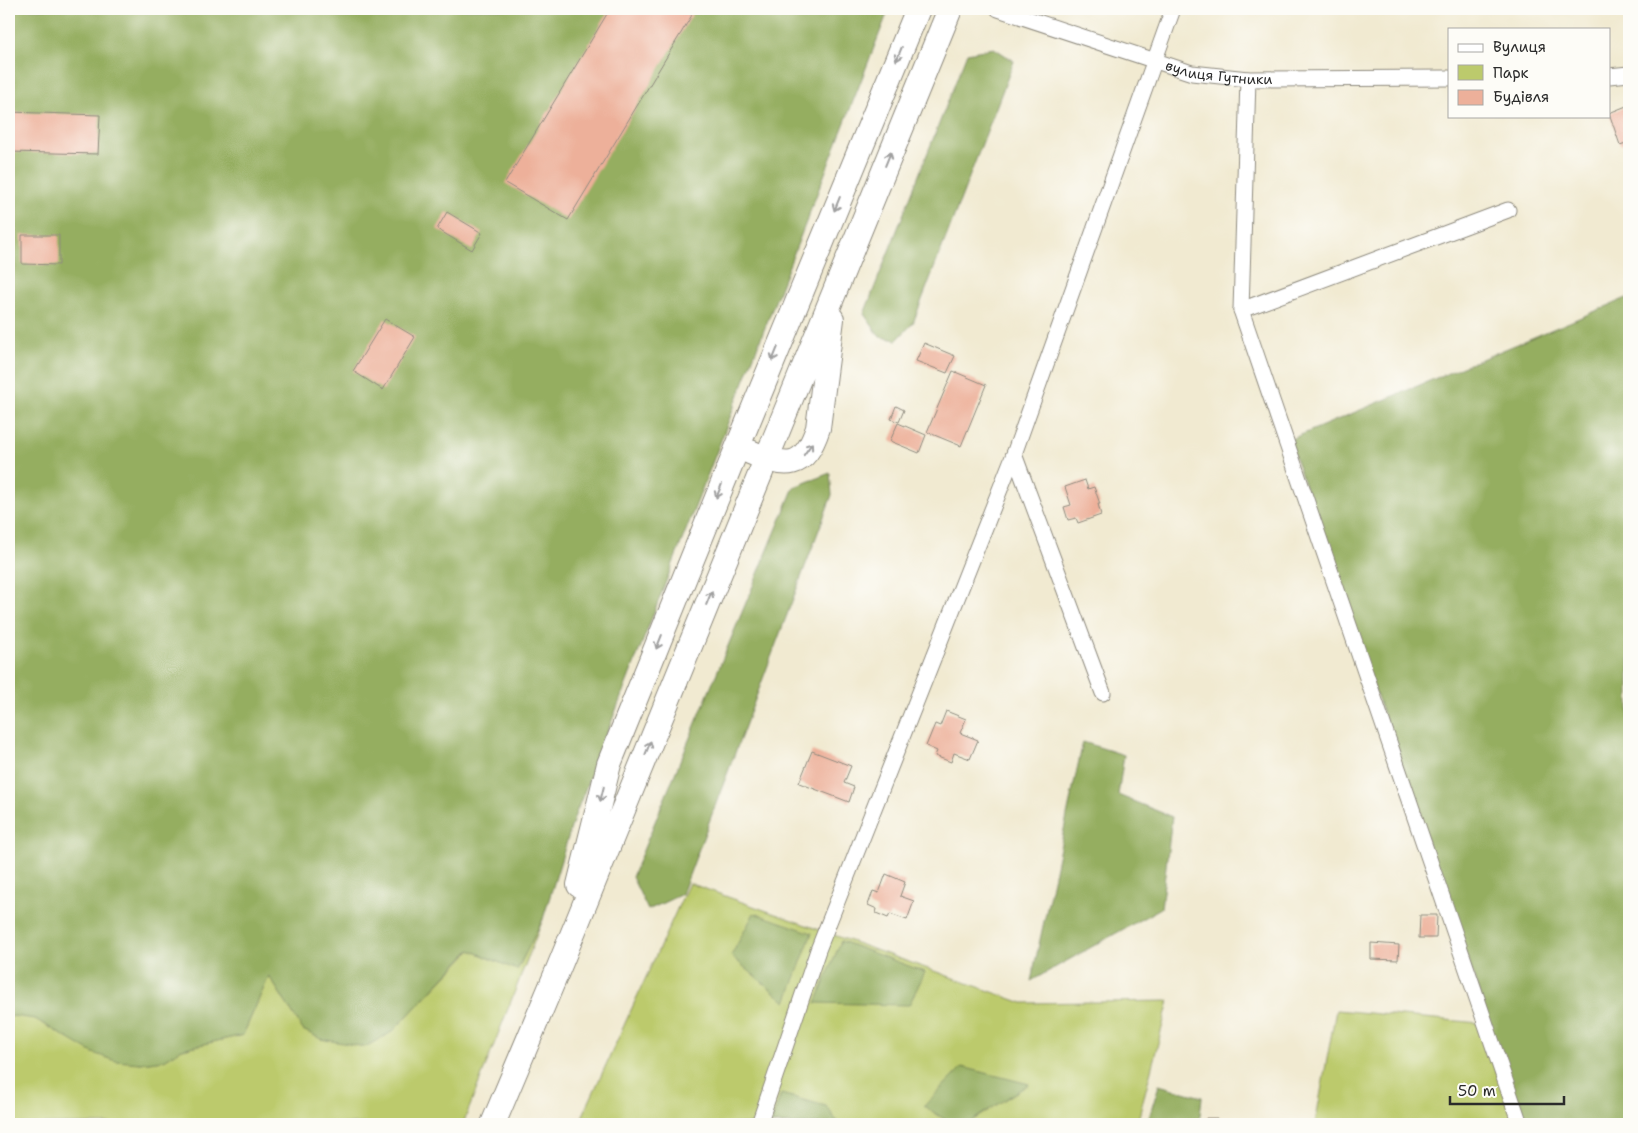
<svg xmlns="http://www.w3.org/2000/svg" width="1638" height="1133" font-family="'Shantell Sans',sans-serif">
	<rect width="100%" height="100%" fill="#fdfcf7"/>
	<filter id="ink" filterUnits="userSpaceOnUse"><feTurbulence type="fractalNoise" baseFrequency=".02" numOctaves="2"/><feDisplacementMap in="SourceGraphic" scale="10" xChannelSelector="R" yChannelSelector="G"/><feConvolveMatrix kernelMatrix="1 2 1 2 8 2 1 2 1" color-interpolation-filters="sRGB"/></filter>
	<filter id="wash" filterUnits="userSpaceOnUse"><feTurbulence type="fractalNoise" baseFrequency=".0096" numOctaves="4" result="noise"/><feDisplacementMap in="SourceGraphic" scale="20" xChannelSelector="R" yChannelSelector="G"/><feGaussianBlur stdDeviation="1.12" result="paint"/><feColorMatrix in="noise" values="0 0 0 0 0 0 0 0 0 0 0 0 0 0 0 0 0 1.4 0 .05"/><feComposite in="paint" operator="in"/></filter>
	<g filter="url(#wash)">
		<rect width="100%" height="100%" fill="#f1ead1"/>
		<g fill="#bcca6c" stroke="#747a4c">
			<path d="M689,883l334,120 146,-2 -32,123h-558z"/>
			<path d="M543,919l-80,205h-454v-106l4,-2 22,2 17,10 88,35 24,-3 18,-11 61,-14 26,-59 34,54 18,9 19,3 52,-10 79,-82 46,20z"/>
			<path d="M1336,1010l143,13 36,101h-200z"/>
		</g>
		<g fill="#95ae60" stroke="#606c46">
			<path d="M9,9h880l-315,809 -31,101 -26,51 -47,-20 -78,82 -27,15 -44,-8 -18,-9 -34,-54 -26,59 -61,14 -18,11 -24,3 -24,-2 -23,-8 -58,-34 -22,-3 -4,2z"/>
			<path d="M994,48l20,13 -101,262 -16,17 -17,-3 -16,-23 103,-261z"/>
			<path d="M1629,297v827h-105l-235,-684z"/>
			<path d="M830,473l2,22 -150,399 -34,16 -16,-33 162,-390z"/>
			<path d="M1083,742l41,13 -6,40 54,22 -11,91 -130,73z"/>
			<path d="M754,913l58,20 -26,69 -55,-46z"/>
			<path d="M841,941l84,31 -16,33 -93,-2z"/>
			<path d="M962,1067l67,17 -62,40h-15l-28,-18z"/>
			<path d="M1159,1085l43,12 -3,27h-52z"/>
			<path d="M781,1094l45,12 13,18h-68z"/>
		</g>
		<g id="blocks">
			<g fill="#edb09a">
				<path d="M610,9h71l11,6 -124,205 -63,-37z"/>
				<path d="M1629,105v37l-9,3 -11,-32z"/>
				<path d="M9,112l91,3 -2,39 -89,-2z"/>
				<path d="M447,212l35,21 -10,17 -35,-21z"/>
				<path d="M22,235h37v30l-37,-1z"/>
				<path d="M385,319l30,18 -32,53 -30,-19z"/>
				<path d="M924,343l31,13 -8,17 -31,-12z"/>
				<path d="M953,371l33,14 -25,61 -34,-14z"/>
				<path d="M896,406l8,4 -5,12 -8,-3z"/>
				<path d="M898,423l28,12 -7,18 -29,-12z"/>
				<path d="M1085,480l3,9 6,-2 6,17h-2l3,11 -23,8 -2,-5 -8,2 -4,-13 7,-2 -6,-18z"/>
				<path d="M946,711l20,8 -6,14 18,7 -8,19 -16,-6 -3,9 -16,-6 2,-5 -11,-5 9,-22 5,2z"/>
				<path d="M812,751l39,15 -7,17 10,4 -5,15 -50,-19z"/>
				<path d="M886,874l19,8 -5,14 14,5 -7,19 -17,-6 -2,4 -12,-5 1,-4 -9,-4 5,-14 6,2z"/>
				<path d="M1420,915h17l-1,23h-17z"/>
				<path d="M1371,943l28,2 -1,15 -27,-1z"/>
				<path d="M1206,1118h11v6h-12z"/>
			</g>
		</g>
	</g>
	<g filter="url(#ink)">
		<use href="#blocks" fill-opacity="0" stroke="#8e8a7e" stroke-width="1"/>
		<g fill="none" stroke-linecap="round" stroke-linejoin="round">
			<defs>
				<g id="minor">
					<path id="s1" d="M998,9l194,64 56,6 201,-1"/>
					<path d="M1609,76l20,-2"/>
					<path d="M1248,79l-7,231 279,814"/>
					<path d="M1241,310l267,-100"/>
					<path d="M1014,454l89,239"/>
					<path d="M759,1124l59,-174 196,-496 159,-445"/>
				</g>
				<g id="trunk">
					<path d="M750,452c37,16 54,18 68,-24l14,-109"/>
					<path d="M579,885l30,-121 129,-318 180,-437"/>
					<path d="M493,1124l64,-152 393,-963"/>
				</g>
			</defs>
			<use href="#minor" stroke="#8e8a7e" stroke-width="17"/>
			<use href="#trunk" stroke="#8e8a7e" stroke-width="26"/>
			<use href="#minor" stroke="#fff" stroke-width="15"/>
			<use href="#trunk" stroke="#fff" stroke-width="24"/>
		</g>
		<defs><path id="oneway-shaft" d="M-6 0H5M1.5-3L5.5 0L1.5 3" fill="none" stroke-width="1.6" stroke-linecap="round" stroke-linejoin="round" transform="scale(1.25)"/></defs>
		<g stroke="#a0a0a0">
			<use href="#oneway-shaft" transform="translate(899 54) rotate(112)"/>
			<use href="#oneway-shaft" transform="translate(888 159) rotate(-68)"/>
			<use href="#oneway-shaft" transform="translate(837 204) rotate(112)"/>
			<use href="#oneway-shaft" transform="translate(775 354) rotate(112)"/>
			<use href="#oneway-shaft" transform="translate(808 449) rotate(-55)"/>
			<use href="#oneway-shaft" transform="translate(719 491) rotate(112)"/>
			<use href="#oneway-shaft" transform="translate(709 598) rotate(-68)"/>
			<use href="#oneway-shaft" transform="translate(659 642) rotate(112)"/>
			<use href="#oneway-shaft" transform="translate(648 748) rotate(-68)"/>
			<use href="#oneway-shaft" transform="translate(602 794) rotate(104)"/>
		</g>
	</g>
	<g text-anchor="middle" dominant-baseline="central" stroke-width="4.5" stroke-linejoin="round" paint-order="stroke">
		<g font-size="14" fill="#2b2b2b" stroke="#fdfcf7">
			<text stroke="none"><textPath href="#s1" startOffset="231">вулиця Гутники</textPath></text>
		</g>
	</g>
	<rect width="1638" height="1133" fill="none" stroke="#fdfcf7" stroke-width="30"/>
	<rect x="1448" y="28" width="162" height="90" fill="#fdfcf7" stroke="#a9a8a5"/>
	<rect x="1458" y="44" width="25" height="8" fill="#ffffff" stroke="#a9a8a5"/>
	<text x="1493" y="52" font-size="15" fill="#2b2b2b">Вулиця</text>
	<rect x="1458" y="65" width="25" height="15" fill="#bcca6c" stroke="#a9a8a5"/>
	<text x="1493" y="78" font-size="15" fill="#2b2b2b">Парк</text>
	<rect x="1458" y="90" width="25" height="15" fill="#edb09a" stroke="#a9a8a5"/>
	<text x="1493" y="102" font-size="15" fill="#2b2b2b">Будівля</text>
	<path d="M1450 1096v8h114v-8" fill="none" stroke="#2b2b2b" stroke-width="2.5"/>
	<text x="1458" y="1096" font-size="15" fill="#2b2b2b" stroke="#fdfcf7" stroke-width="4" paint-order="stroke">50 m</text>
</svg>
